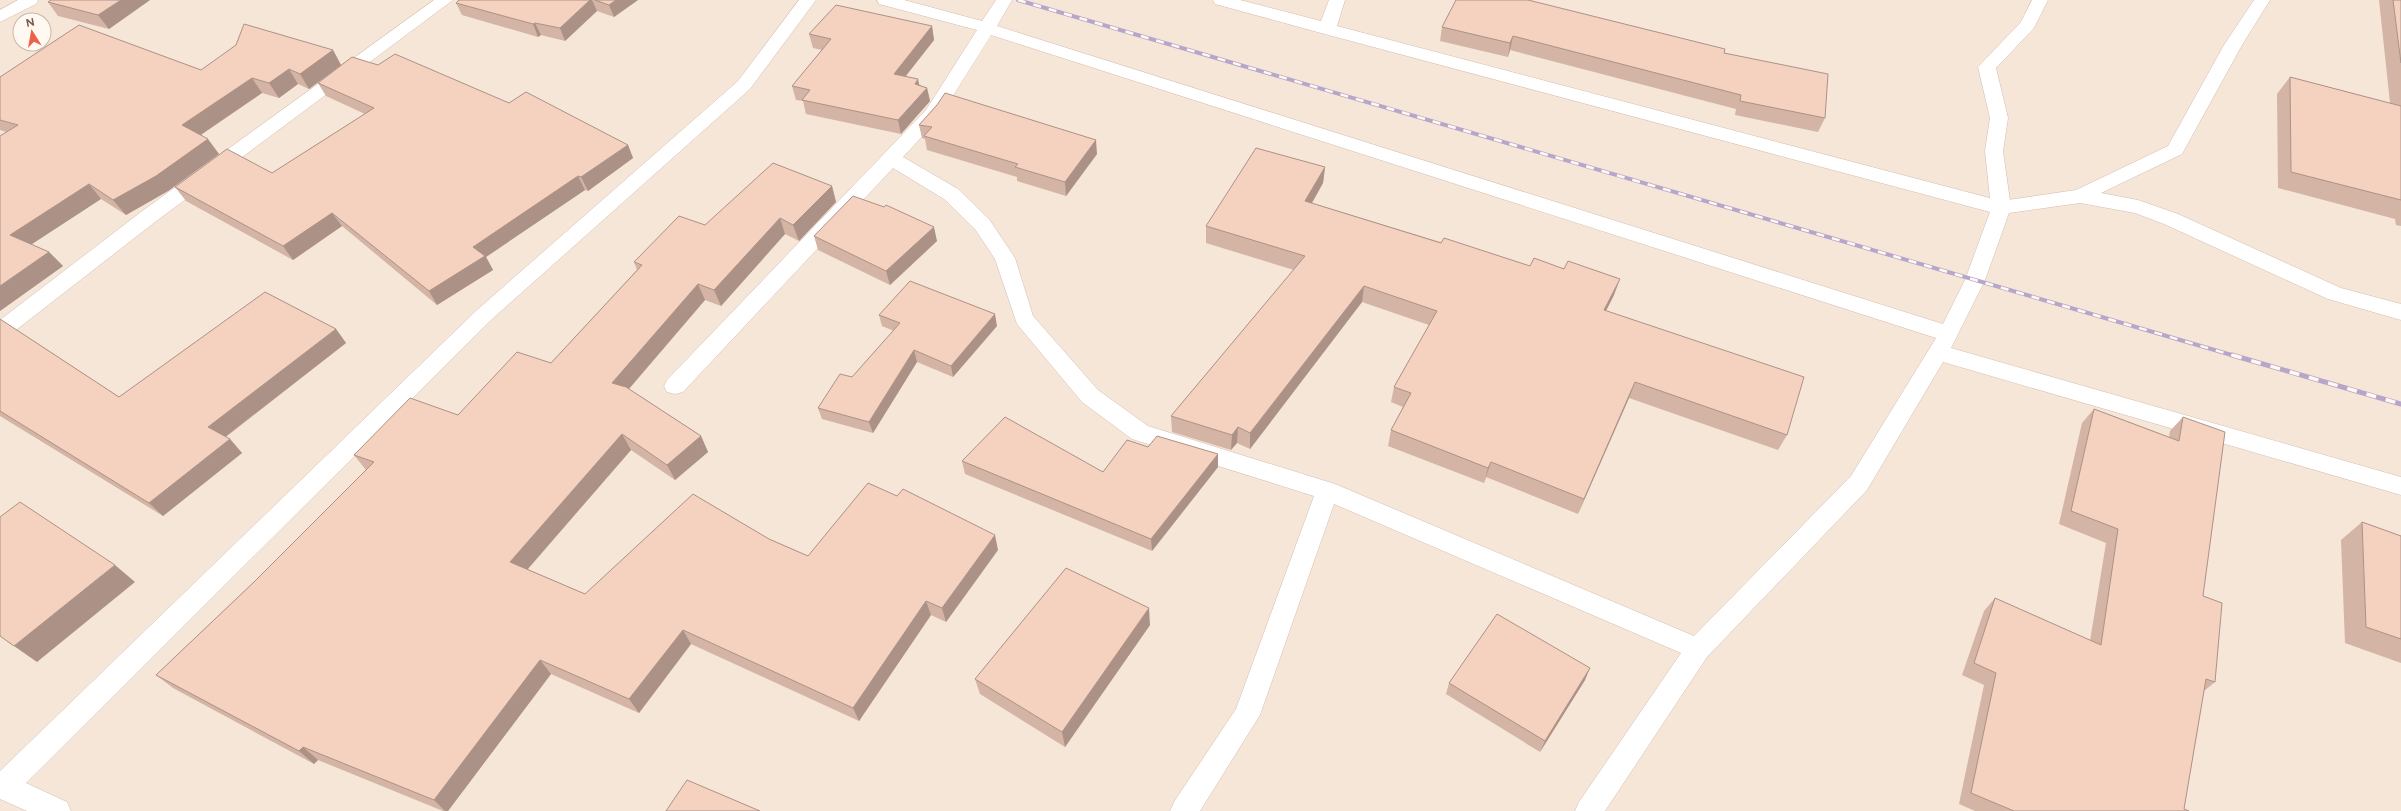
<svg xmlns="http://www.w3.org/2000/svg" width="2401" height="811" font-family="Figtree,sans-serif">
	<rect width="100%" height="100%" fill="#fef4ea"/>
	<path fill="#f6e6d7" fill-rule="evenodd" d="M0,0h2401v811h-2401zM20,20h24v24h-24z"/>
	<g fill="none" stroke-linecap="round" stroke-linejoin="round">
		<defs>
			<path id="service" d="M2032,0h16l-14,28 -38,40 12,50 -5,33 8,57 -3,5 -7,2 -7,-2 -3,-5 -6,-57 5,-33 -12,-51 43,-45z"/>
			<g id="minor">
				<path d="M18,0h20l-2,4 -36,18v-12z"/>
				<path d="M434,0h19l-298,222 -148,115 -7,2v-19l141,-108z"/>
				<path d="M799,0h17l-66,89 -259,231 -465,463 41,19 4,9h-44l-27,-12v-28l477,-461 261,-229z"/>
				<path d="M877,0h27l78,21 14,-21h16l-15,26 946,298 22,-44 25,-68 -669,-179 -106,-29 -2,-4h27l81,21 8,-21h16l-8,26 664,175 75,-11 92,-44 56,-101 30,-45h16l-28,45 -60,109 -81,39 37,7 40,14 163,74 60,16v16l-73,-21 -164,-75 -29,-11 -55,-10 -71,10 -24,67 -34,68 450,129v18l-458,-133 -76,128 -160,167 -102,154h-30l4,-9 102,-149 -347,-149 -74,211 -60,96h-30l4,-9 62,-93 78,-213 -182,-57 -50,-37 -65,-78 -22,-65 -20,-30 -31,-30 -51,-31 -210,224 -8,2 -8,-2 -3,-6 3,-6 259,-270 51,-80 -98,-26zM991,35l945,303 -85,138 -157,160 -359,-152 -187,-58 -50,-36 -65,-74 -18,-58 -26,-39 -31,-30 -55,-32 36,-39z"/>
			</g>
		</defs>
		<use href="#service" stroke="#d4bdb1" stroke-width="1"/>
		<use href="#minor" stroke="#d4bdb1" stroke-width="1"/>
		<use href="#service" fill="#fff" fill-rule="evenodd"/>
		<use href="#minor" fill="#fff" fill-rule="evenodd"/>
		<defs>
			<path id="rail-far1" d="M1018,0l1217,356"/>
			<path id="rail" d="M2232,355l169,49"/>
		</defs>
		<use href="#rail-far1" stroke="#b6a6ca" stroke-width="4"/>
		<use href="#rail" stroke="#b6a6ca" stroke-width="5"/>
		<use href="#rail-far1" stroke="#fff9f1" stroke-width="2.5" stroke-dasharray="8" stroke-linecap="butt"/>
		<use href="#rail" stroke="#fff9f1" stroke-width="3.5" stroke-dasharray="10" stroke-linecap="butt"/>
	</g>
	<g fill="#d3b4a5">
		<path d="M150,0l-41,29 -51,-13 -10,-14z"/>
		<path d="M459,0h179l-24,17 -17,-6 -32,30 -24,-6 -3,2 -76,-22 -6,-12z"/>
		<path d="M2379,0h22v226l-5,-1 -1,-6 -117,-31 -1,-94 13,-17 100,26z"/>
		<path d="M932,26l2,14 -28,36 14,9 7,3 3,13 -29,33 -95,-20 -3,-13 -7,-1 -4,-14 30,-36 -9,-2 -4,-14z"/>
		<path d="M1442,27l282,26 101,65 -7,14 -83,-17 1,-6 -226,-59 -2,7 -68,-16z"/>
		<path d="M333,50l8,15 168,38 119,42 5,13 -45,33 -3,-1 -99,67 7,13 -56,35 -95,-79 -49,34 -107,-59 -11,-14 97,-14 93,-59 -39,-18 -8,-13 16,-13 -25,19 -11,-5 -19,14 -17,-5 -61,42 18,19 -51,37 -42,24 -25,-16 -70,45 18,8 14,14 -63,45v-175l6,-4 -6,-2v-53l201,-7z"/>
		<path d="M937,105l160,49 -31,42 -49,-15v-4l-90,-27 -2,-11 -3,-1 -3,-13z"/>
		<path d="M1325,167l-2,16 -11,20 302,92 -8,16 181,124 -9,15 -149,-52 -51,116 -92,-37 -2,6 -96,-37 3,-16 12,-23 -12,-5 3,-15 35,-62 -67,-23 -112,147 -13,-6 -6,7 -59,-18 -1,-16 123,-146 -88,-27v-17z"/>
		<path d="M832,186l4,16 -37,39 -14,-7 -64,72 -16,-6 -76,89 72,47 7,16 -33,28 -44,-30 -104,119 58,25 184,-55 39,17 190,-6 -52,72 -15,-7 -72,106 -168,-77 -52,69 -88,-39 -103,137h-5l-125,-51 -4,4 -141,-76 -17,-13 98,-93 112,-112 -12,-15 104,-40 93,-52 86,-93 -3,-8 71,-37z"/>
		<path d="M814,236l123,5 -47,44 -72,-35z"/>
		<path d="M879,315l118,11 -44,51 -36,-15 -44,71 -51,-14 -4,-11 34,-31 42,-46 -12,-5z"/>
		<path d="M0,319l119,78 217,-68 10,14 -120,94 4,2 12,14 -79,63 -163,-100z"/>
		<path d="M2094,409l75,28 1,-6 13,-14 20,179 12,86 -11,9 -20,118 5,2h-214l-16,-7 25,-119 -22,-10 22,-64 11,-13 95,43 16,-98 -47,-19 23,-101z"/>
		<path d="M1218,454v13l-66,84 -187,-77 -3,-13 141,11z"/>
		<path d="M2362,522l39,14v127l-56,-20 -4,-103z"/>
		<path d="M1150,625l-85,122 -85,-53 -5,-15z"/>
		<path d="M1585,680l-45,72 -94,-58 3,-11z"/>
	</g>
	<g fill="#ac9286">
		<path d="M121,0h29l-41,29 -11,-14z"/>
		<path d="M590,0h2l5,11 -32,30 -5,-13z"/>
		<path d="M616,0h22l-24,17 -5,-12z"/>
		<path d="M535,23l6,12 -3,2 -5,-13z"/>
		<path d="M932,26l2,14 -37,47 -3,-13z"/>
		<path d="M1513,36l-3,14 -2,7 2,-14z"/>
		<path d="M333,50l8,15 -32,24 -9,-15z"/>
		<path d="M289,69l9,15 -19,14 -10,-15z"/>
		<path d="M252,78l10,15 -69,47 -11,-15z"/>
		<path d="M918,79l3,14 -6,-9z"/>
		<path d="M927,88l3,13 -29,33 -3,-14z"/>
		<path d="M208,139l11,15 -51,37 -42,24 -13,-15z"/>
		<path d="M1096,140l1,14 -31,42 -1,-14z"/>
		<path d="M628,145l5,13 -45,33 -7,-14z"/>
		<path d="M1325,167l-2,16 -19,34 1,-16z"/>
		<path d="M578,176l7,14 -99,67 7,13 -56,35 -8,-14 44,-44z"/>
		<path d="M89,184l12,15 -78,51 -13,-15z"/>
		<path d="M832,186l4,16 -37,39 -6,-16z"/>
		<path d="M332,213l10,13 -49,34 -10,-14z"/>
		<path d="M780,218l5,16 -64,72 -7,-16z"/>
		<path d="M934,227l3,14 -47,44 -4,-14z"/>
		<path d="M49,252l14,14 -63,45v-25z"/>
		<path d="M1620,279l-6,16 -16,31 6,-16z"/>
		<path d="M698,284l7,16 -84,98 -9,-15z"/>
		<path d="M1364,286l-2,16 -112,147v-16z"/>
		<path d="M995,314l2,12 -44,51 -2,-11z"/>
		<path d="M336,329l10,14 -125,97 -13,-13z"/>
		<path d="M914,350l3,12 -44,71 -4,-11z"/>
		<path d="M1635,382l-6,16 -51,116 6,-15z"/>
		<path d="M1238,427l-1,16 -6,7 1,-15z"/>
		<path d="M622,434l9,16 -110,127 -11,-15z"/>
		<path d="M701,436l7,16 -33,28 -8,-15z"/>
		<path d="M230,439l12,14 -79,63 -14,-13z"/>
		<path d="M1218,454v13l-66,84 -1,-12z"/>
		<path d="M1491,462l-7,21 4,-15z"/>
		<path d="M995,535l3,15 -52,72 -4,-14z"/>
		<path d="M115,565l20,17 -98,80 -23,-16z"/>
		<path d="M926,601l5,14 -72,106 -6,-13z"/>
		<path d="M1149,608l1,17 -85,122 -3,-15z"/>
		<path d="M683,630l8,14 -52,69 -10,-14z"/>
		<path d="M540,660l11,14 -103,137h-3l-11,-11z"/>
		<path d="M1590,668l-5,12 -45,72 5,-11z"/>
		<path d="M303,747l15,13 -4,4 -15,-13z"/>
	</g>
	<g fill="#f5d1c0" stroke="#ac9286">
		<path d="M51,0h70l-23,15 -50,-13z"/>
		<path d="M459,0h131l-30,28 -25,-5 -2,1 -77,-21z"/>
		<path d="M595,0h21l-7,5z"/>
		<path d="M1456,0h72l197,49 -1,4 104,21 -3,44 -85,-17 1,-6 -228,-59 -3,7 -68,-16z"/>
		<path d="M2393,0h8v63z"/>
		<path d="M836,5l96,21 -38,48 24,5 -3,5 12,4 -29,32 -96,-20 8,-10 -18,-4 39,-47 -22,-5z"/>
		<path d="M244,24l89,26 -33,24 -11,-5 -20,14 -17,-5 -70,47 26,14 -52,37 -43,24 -24,-16 -79,51 39,17 -49,34v-150l18,-11 -18,-5v-43l79,-52 122,45 35,-25z"/>
		<path d="M395,54l114,49 17,-11 102,53 -47,32 -3,-1 -105,71 12,9 -56,35 -97,-78 -49,33 -108,-59 52,-38 45,24 102,-65 -56,-25 34,-26 26,8z"/>
		<path d="M2290,77l111,29v94l-110,-28z"/>
		<path d="M945,93l151,47 -31,42 -50,-15 3,-3 -94,-28 8,-9 -13,-2 18,-20z"/>
		<path d="M1256,148l69,19 -20,34 136,42 3,-5 86,28 4,-8 30,11 4,-8 52,18 -16,31 200,67 -17,58 -152,-53 -51,117 -93,-37 -3,6 -97,-38 20,-37 -17,-6 43,-76 -73,-25 -114,147 -12,-6 -6,8 -61,-19 134,-160 -99,-30z"/>
		<path d="M773,163l59,23 -39,39 -13,-7 -66,72 -16,-6 -86,99 14,4 75,49 -34,29 -45,-31 -112,128 75,32 108,-100 76,45 39,17 60,-73 29,13 6,-7 92,46 -53,73 -16,-7 -73,107 -170,-78 -54,69 -89,-39 -106,140 -131,-53 -4,4 -143,-76 98,-93 120,-120 -20,-7 56,-57 48,17 59,-63 34,11 91,-98 -8,-3 45,-46 26,9z"/>
		<path d="M853,196l31,11 2,-2 48,22 -48,44 -72,-35z"/>
		<path d="M910,281l85,33 -44,52 -37,-16 -45,72 -51,-14 22,-34 12,3 48,-54 -21,-8z"/>
		<path d="M265,292l71,37 -128,98 22,12 -81,64 -149,-92v-92l119,78z"/>
		<path d="M2094,409l85,32 4,-24 42,15 -22,164 19,7 -7,79 -9,-3 -22,130 5,2h-175l-43,-18 25,-120 -22,-10 21,-65 106,47 17,-116 -47,-18z"/>
		<path d="M1005,417l98,55 24,-32 21,7 9,-11 61,18 -67,85 -189,-78z"/>
		<path d="M20,502l95,63 -101,81 -14,-10v-119z"/>
		<path d="M2362,522l39,14v103l-35,-12z"/>
		<path d="M1066,568l83,40 -87,124 -87,-53z"/>
		<path d="M1497,614l93,54 -45,73 -96,-58z"/>
		<path d="M687,780l73,31h-94z"/>
	</g>
	<g transform="translate(32 32) rotate(349)"><circle r="19" fill="#fff9f1" stroke="#cab9ae"/>
	<path d="M0-3L7 15L0 10L-7 15Z" fill="#ed6149"/>
	<text y="-6" font-size="11" font-weight="bold" text-anchor="middle" fill="#7b584a">N</text>
	</g>
</svg>
